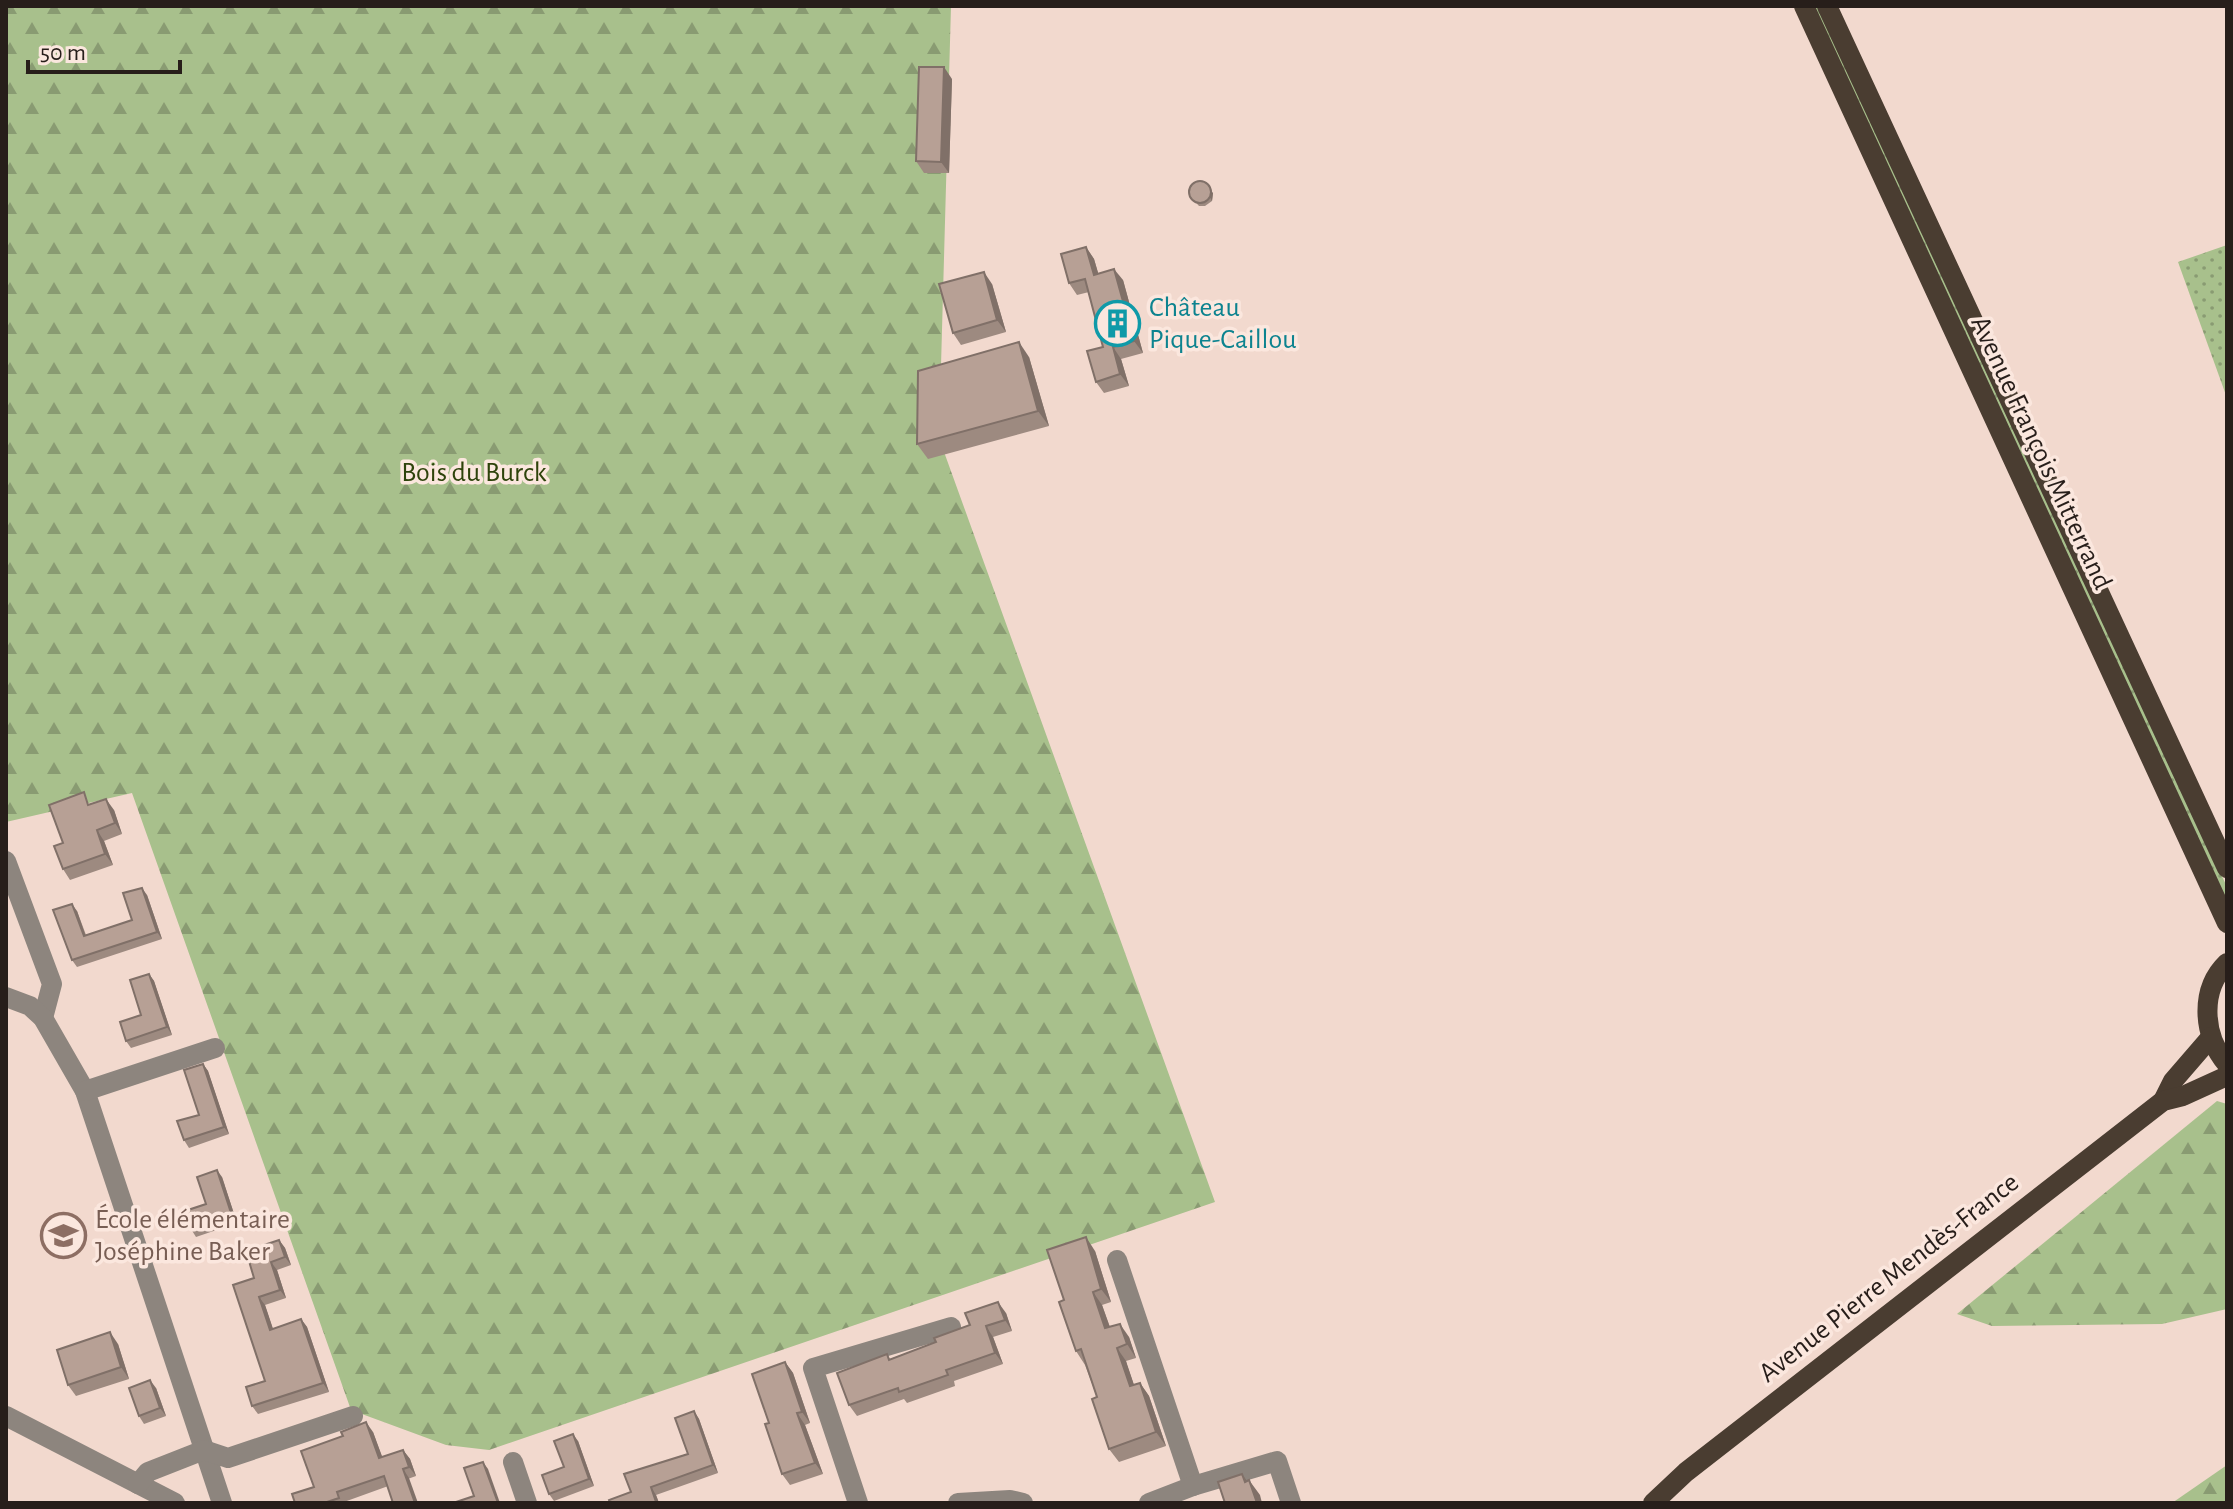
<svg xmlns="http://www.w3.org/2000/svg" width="2233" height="1509" font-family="'Alegreya Sans',sans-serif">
	<defs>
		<pattern id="grass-dots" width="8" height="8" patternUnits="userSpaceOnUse" patternTransform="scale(2)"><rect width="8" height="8" fill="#a8c08c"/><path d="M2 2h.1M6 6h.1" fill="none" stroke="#899b72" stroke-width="1.8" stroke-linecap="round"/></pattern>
		<pattern id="forest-firs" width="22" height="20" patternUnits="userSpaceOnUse" patternTransform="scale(2)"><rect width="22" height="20" fill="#a8c08c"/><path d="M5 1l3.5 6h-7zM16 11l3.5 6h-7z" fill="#899b72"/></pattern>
	</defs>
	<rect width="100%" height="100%" fill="#f2d9ce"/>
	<g fill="url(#grass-dots)">
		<path d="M1813,6h6l408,881v14z"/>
		<path d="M2227,245v153l-49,-136z"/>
	</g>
	<g fill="url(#forest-firs)">
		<path d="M6,6h945l-12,432 276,764 -726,248 -43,-5 -95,-35 -219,-617 -126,29z"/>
		<path d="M2217,1101l10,3v205l-65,15 -170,2 -35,-12z"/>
		<path d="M2227,1465v38h-55z"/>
	</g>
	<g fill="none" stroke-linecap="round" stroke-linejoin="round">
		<g stroke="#8d857e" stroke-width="20">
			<path d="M6,861l46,123 -9,34"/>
			<path d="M6,997l24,9 13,12 42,73 137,412"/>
			<path d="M85,1091l130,-43"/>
			<path d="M1117,1260l76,226"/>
			<path d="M6,1416l169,87"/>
			<path d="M513,1462l14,41"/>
			<path d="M138,1484l10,-12 56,-22 24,8 125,-42"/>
			<path d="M858,1503l-45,-135 138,-41"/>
			<path d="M958,1503l52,-3 13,3"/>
			<path d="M1149,1503l44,-17 84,-25 14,42"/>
		</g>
		<g stroke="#4a3d31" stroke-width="20">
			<path d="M1804,6l423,917"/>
			<path d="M1827,6l400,862"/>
			<path d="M2227,963c-28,27 -24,74 0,101"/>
			<path d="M2163,1101l10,-20 38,-44"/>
			<path d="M1653,1503l33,-31 477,-371 20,-5 44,-20"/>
		</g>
	</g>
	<g fill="#9d8a80">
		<path d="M952,79l-3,94h-25l-8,-12z"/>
		<path d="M1213,193l-1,8 -7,5h-6l-9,-10z"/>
		<path d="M1086,247l8,12 4,14 25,7 20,73 -22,6 8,27 -25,7 -8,-11 7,-35 -14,-55 -12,3 -8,-12z"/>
		<path d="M992,284l14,48 -45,13 -8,-12z"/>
		<path d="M1029,357l20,69 -121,33 -11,-15z"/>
		<path d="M92,804l22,6 8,24 -18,7 9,24 -43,15 -7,-11v-26z"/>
		<path d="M147,895l15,44 -85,28 -5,-7 5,-49 9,24 46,-15z"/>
		<path d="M149,974l5,7 18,54 -41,13 -5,-7 15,-26z"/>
		<path d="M203,1064l5,7 21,63 -40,14 -5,-8 15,-25z"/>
		<path d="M222,1177l15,46 -41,14 -5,-8z"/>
		<path d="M279,1240l6,8 6,17 -14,5 9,28 -21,7 8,24 28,-10 6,8 22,65 -71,22 -6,-8 13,-25 -11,-103z"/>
		<path d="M1095,1251l16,51 -9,3 8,22 19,10 7,21 -10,3 1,4 7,20 6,-2 9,13 17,50 -47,16 -10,-13 -12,-52 -12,-32 -9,-14 -12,-51z"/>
		<path d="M1006,1313l6,18 -19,6 10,27 -49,17 1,5 -48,17 -3,-4 -47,17 -8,-11 38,-51 3,5 46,-17z"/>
		<path d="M118,1344l11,35 -53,17 -8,-11z"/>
		<path d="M785,1362l8,11 17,50 -5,2 18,49 -33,11 -8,-11 -13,-51z"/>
		<path d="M156,1388l10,28 -22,8 -5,-8z"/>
		<path d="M694,1411l5,8 19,54 -62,22 3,8h-49l21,-11 57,-38z"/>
		<path d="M373,1432l9,25 21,-7 7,9 6,17 -72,26v1h-49z"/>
		<path d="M578,1441l16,45 -40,15 -5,-7z"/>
	</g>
	<g fill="#807068">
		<path d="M944,67l8,12 -3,94 -8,-11z"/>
		<path d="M1210,189l3,4 -1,8 -2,-4z"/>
		<path d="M1086,247l8,12 8,27 -8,-11z"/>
		<path d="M1114,269l9,11 20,73 -9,-12z"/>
		<path d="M984,272l8,12 14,48 -9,-12z"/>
		<path d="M1019,342l10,15 20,69 -11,-15z"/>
		<path d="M1113,347l8,12 8,27 -9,-12z"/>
		<path d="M106,799l8,11 8,24 -7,-11z"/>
		<path d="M97,830l7,11 9,24 -8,-11z"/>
		<path d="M142,888l5,7 15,44 -5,-7z"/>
		<path d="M72,904l5,7 11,32 -4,-7z"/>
		<path d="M149,974l5,7 18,54 -5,-8z"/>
		<path d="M203,1064l5,7 21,63 -5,-7z"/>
		<path d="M217,1170l5,7 15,46 -5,-7z"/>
		<path d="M1086,1237l9,14 16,51 -10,-13z"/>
		<path d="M279,1240l6,8 6,17 -6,-8z"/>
		<path d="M271,1262l6,8 9,28 -6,-8z"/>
		<path d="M1093,1292l9,13 13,37 -10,-14z"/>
		<path d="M259,1297l6,8 11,33 -6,-8z"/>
		<path d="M998,1302l8,11 6,18 -7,-11z"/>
		<path d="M301,1319l6,8 22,65 -6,-9z"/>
		<path d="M1120,1324l9,13 7,21 -9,-14z"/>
		<path d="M986,1326l7,11 10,27 -8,-11z"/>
		<path d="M110,1332l8,12 11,35 -8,-12z"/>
		<path d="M1117,1348l9,13 13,39 -9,-14z"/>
		<path d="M785,1362l8,11 17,50 -8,-11z"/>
		<path d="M150,1380l6,8 10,28 -6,-8z"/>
		<path d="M1140,1383l9,13 17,50 -10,-14z"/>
		<path d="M694,1411l5,8 19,54 -5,-8z"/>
		<path d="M797,1413l8,12 18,49 -8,-11z"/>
		<path d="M366,1422l7,10 13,35 -7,-9z"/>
		<path d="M573,1434l5,7 16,45 -5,-7z"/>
		<path d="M403,1450l7,9 6,17 -7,-9z"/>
		<path d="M483,1462l5,7 12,34h-2z"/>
		<path d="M403,1469l6,9 9,25h-3z"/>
		<path d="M1242,1474l10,14 -3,-8 11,15 2,8h-5l-12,-21z"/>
		<path d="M651,1487l5,8 3,8 -3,-1z"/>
	</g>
	<g fill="#b7a095" stroke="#807068" stroke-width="2">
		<path d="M919,67h25l-3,95 -25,-1z"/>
		<circle cx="1200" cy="192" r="11"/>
		<path d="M1086,247l8,28 20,-6 20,72 -21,6 7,27 -24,8 -9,-31 16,-4 -18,-68 -16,4 -8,-29z"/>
		<path d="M984,272l13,48 -44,13 -14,-49z"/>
		<path d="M1019,342l19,69 -121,33 1,-73z"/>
		<path d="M84,792l4,13 18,-6 9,24 -18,7 8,24 -42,15 -9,-23 9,-3 -14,-38z"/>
		<path d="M142,888l15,44 -85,28 -19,-50 19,-6 12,32 48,-16 -9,-27z"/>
		<path d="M149,974l18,53 -41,14 -6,-19 21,-7 -11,-35z"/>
		<path d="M203,1064l21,63 -40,13 -7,-19 22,-6 -15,-45z"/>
		<path d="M217,1170l15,46 -41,13 -6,-18 21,-7 -9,-27z"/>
		<path d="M1086,1237l15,52 -8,3 12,36 15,-4 7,20 -10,4 1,3 12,35 10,-3 16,49 -47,17 -17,-50 5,-2 -16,-48 -5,2 -17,-49 5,-2 -17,-50z"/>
		<path d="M279,1240l6,17 -14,5 9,28 -21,7 11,33 31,-11 22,64 -71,23 -6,-19 19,-6 -32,-96 21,-7 -8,-27z"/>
		<path d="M998,1302l7,18 -19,6 9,27 -49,17 2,5 -49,17 -1,-4 -49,17 -12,-32 50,-19 2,6 47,-18 -2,-4 36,-13 -5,-12z"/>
		<path d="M110,1332l11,35 -53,18 -11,-35z"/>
		<path d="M785,1362l17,50 -5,1 18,50 -33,11 -17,-50 4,-1 -17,-49z"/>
		<path d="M150,1380l10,28 -21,8 -10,-28z"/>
		<path d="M694,1411l19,54 -62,22 5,15 -46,1 -1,-3 22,-8 -7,-18 64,-20 -13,-36z"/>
		<path d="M366,1422l13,36 24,-8 6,17 -6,2 12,34h-22l-9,-27 -47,16 2,6 -15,5h-29l-3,-9 22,-7 -13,-36 42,-15 -2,-4z"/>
		<path d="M573,1434l16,45 -40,15 -7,-19 22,-8 -10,-26z"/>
		<path d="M483,1462l15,41h-45l21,-7 -10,-28z"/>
		<path d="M1242,1474l3,8 4,-2 8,23h-32l-7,-21z"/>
	</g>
	<defs>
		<symbol id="building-ring" viewBox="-11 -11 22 22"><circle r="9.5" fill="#fbe7de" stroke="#0f9aa8" stroke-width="1.5"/><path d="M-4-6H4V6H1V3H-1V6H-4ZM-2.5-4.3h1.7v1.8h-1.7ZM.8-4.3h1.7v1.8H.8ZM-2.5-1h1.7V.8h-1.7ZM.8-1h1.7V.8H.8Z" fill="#0f9aa8"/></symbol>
		<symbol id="school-ring" viewBox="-11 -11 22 22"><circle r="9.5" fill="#fbe7de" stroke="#8d6e63" stroke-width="1.5"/><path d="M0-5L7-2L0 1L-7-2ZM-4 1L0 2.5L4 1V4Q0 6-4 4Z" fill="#8d6e63"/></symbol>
	</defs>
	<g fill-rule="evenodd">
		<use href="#building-ring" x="1092" y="298" width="51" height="51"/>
		<use href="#school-ring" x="38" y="1210" width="51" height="51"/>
	</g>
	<g text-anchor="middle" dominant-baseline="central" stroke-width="7" stroke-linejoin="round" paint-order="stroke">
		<g font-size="28" fill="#0d838f" stroke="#fbe7de" text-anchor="start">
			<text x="1149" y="308">Château<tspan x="1149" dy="32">Pique-Caillou</tspan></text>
		</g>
		<g font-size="28" fill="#271e1a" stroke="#fbe7de">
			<text transform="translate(2041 453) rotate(65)">Avenue François Mitterrand</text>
			<text transform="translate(1889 1278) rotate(-38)">Avenue Pierre Mendès-France</text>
		</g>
		<g font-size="28" fill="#2e430b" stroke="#fbe7de">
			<text x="474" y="473">Bois du Burck</text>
		</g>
		<g font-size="28" fill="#785e54" stroke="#fbe7de" text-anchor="start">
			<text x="95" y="1220">École élémentaire<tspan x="95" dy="32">Joséphine Baker</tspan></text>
		</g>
	</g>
	<rect width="2233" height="1509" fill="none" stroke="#271e1a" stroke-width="16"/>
	<path d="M28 60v12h152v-12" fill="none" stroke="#271e1a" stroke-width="4"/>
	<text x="40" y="60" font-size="24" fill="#271e1a" stroke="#fbe7de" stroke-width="6" paint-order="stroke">50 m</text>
</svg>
